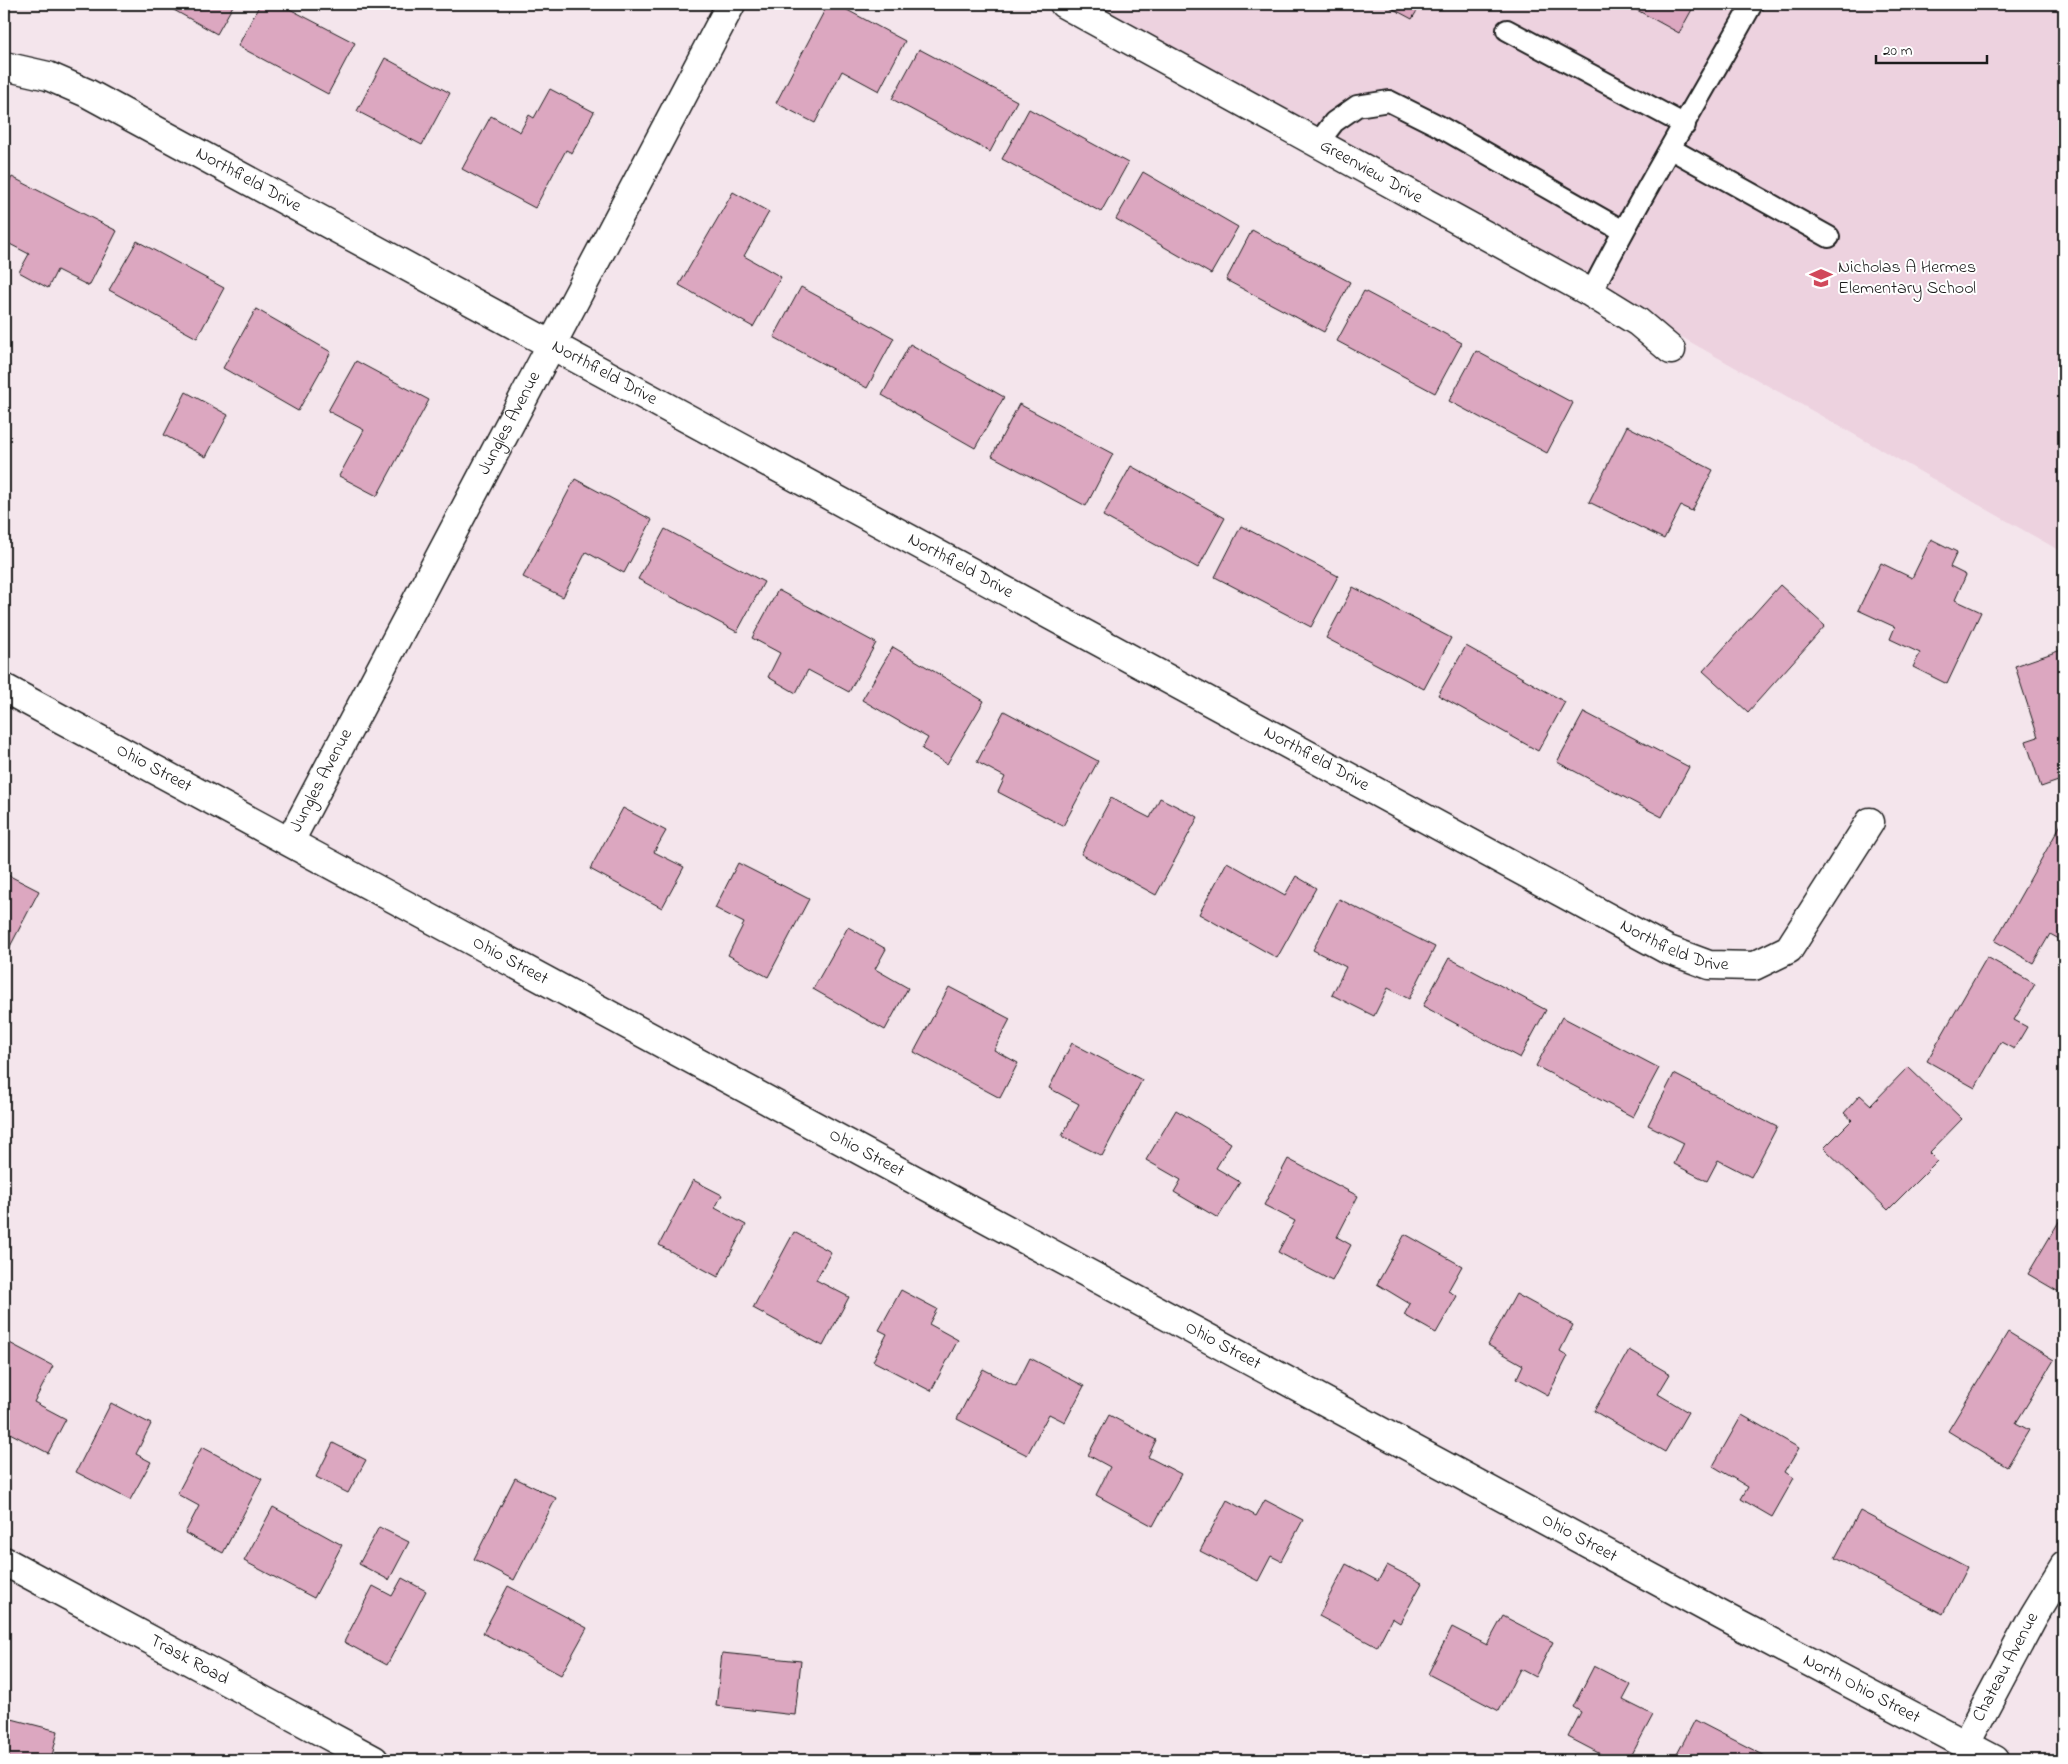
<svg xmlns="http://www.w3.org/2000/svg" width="2068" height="1764" font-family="'Indie Flower',sans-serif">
	<rect width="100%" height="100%" fill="#f4e5ec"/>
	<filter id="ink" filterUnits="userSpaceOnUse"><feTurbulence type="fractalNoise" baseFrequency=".02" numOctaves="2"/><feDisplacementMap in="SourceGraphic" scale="10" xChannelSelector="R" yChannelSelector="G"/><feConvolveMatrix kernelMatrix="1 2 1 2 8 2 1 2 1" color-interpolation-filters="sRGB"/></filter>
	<g filter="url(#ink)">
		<path fill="#edd2df" d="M1092,4h972v549z"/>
		<g fill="#dca7c0" stroke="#1c1c1c">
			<path d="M163,4h71l-17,30z"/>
			<path d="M260,4h20l75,39 -27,51 -90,-48z"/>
			<path d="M828,4h8l69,37 -26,50 -37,-20 -27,52 -39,-20z"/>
			<path d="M1384,4h37l-9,15z"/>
			<path d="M1626,4h69l-16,29z"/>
			<path d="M919,49l98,52 -27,51 -98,-53z"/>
			<path d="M385,58l65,35 -28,52 -65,-34z"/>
			<path d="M550,89l44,23 -22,41 -6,-3 -31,58 -73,-39 29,-53 29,16 9,-17 5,3z"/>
			<path d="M1029,109l99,54 -27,49 -99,-53z"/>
			<path d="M1143,172l95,55 -27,47 -95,-55z"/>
			<path d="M12,177l105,54 -28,55 -32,-16 -9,18 -29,-16 10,-18 -25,-13v-49z"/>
			<path d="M733,192l36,20 -25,44 37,21 -28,50 -74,-42z"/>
			<path d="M1252,230l98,52 -26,50 -98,-52z"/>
			<path d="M137,241l87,47 -27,50 -88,-48z"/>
			<path d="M801,287l93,51 -27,50 -93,-51z"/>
			<path d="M1364,291l98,52 -27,50 -98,-52z"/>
			<path d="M256,309l75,43 -33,59 -75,-43z"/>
			<path d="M910,344l94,53 -29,51 -93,-53z"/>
			<path d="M1476,351l97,52 -26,50 -98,-52z"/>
			<path d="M356,361l73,39 -52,96 -38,-20 25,-46 -36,-19z"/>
			<path d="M186,392l42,23 -22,42 -42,-22z"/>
			<path d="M1019,404l94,50 -27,52 -94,-50z"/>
			<path d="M1627,426l86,44 -21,41 -11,-5 -17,33 -75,-37z"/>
			<path d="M1131,466l94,52 -27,50 -95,-52z"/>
			<path d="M575,479l77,41 -28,53 -38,-21 -23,45 -40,-20z"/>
			<path d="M1241,526l97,50 -27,51 -96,-50z"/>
			<path d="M665,529l99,53 -27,50 -99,-53z"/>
			<path d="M1931,539l26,13 -7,15 16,8 -11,25 26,12 -34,72 -34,-17 7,-14 -30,-14 5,-12 -37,-17 23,-47 31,15z"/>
			<path d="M1780,585l45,41 -77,86 -45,-41z"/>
			<path d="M1353,587l98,51 -27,51 -98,-51z"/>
			<path d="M778,590l98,53 -27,49 -41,-22 -12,23 -28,-16 12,-24 -28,-15z"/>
			<path d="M1466,646l99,56 -27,49 -100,-56z"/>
			<path d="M893,647l91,54 -37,63 -25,-15 6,-11 -66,-38z"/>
			<path d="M2064,649v130l-23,8 -15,-46 12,-4 -23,-71z"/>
			<path d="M1004,711l94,50 -35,65 -65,-34 7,-15 -28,-15z"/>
			<path d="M1584,712l105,55 -27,50 -105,-55z"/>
			<path d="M1111,798l39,20 10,-20 38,19 -42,78 -75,-41z"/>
			<path d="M623,808l43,23 -12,21 30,15 -22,41 -72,-39z"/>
			<path d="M2064,819v115l-3,6 -11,-6 -17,29 -38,-22z"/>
			<path d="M1227,862l58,33 11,-19 20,12 -39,70 -78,-44z"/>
			<path d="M738,863l71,36 -41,78 -40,-22 16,-32 -29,-15z"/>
			<path d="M4,873l35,18 -35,67z"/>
			<path d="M1339,899l96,48 -26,52 -21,-11 -14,28 -42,-21 14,-28 -33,-17z"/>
			<path d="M848,927l38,22 -11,20 33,19 -23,42 -72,-41z"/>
			<path d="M1987,957l48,27 -21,36 13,7 -13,22 -13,-7 -26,46 -48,-27z"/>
			<path d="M1449,958l97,52 -26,48 -97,-52z"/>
			<path d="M949,987l61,32 -16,31 24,13 -18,35 -86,-46z"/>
			<path d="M1562,1017l97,51 -26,49 -97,-51z"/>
			<path d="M1072,1043l70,37 -40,76 -40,-20 17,-32 -30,-16z"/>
			<path d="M1908,1067l54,52 -33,34 8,8 -49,49 -64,-62 28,-28 -8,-7 16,-18 11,10z"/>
			<path d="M1674,1074l103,53 -26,50 -33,-17 -11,21 -33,-17 10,-21 -36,-18z"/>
			<path d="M1176,1110l55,33 -15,25 24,14 -22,36 -44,-26 7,-12 -35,-20z"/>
			<path d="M1288,1159l70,37 -21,41 14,8 -19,36 -54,-29 17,-31 -31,-16z"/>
			<path d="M693,1180l29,15 -7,13 31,17 -28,52 -59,-32z"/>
			<path d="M2064,1213v82l-36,-21z"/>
			<path d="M794,1232l37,20 -15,28 33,17 -26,49 -70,-38z"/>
			<path d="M1405,1234l57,32 -14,25 9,5 -21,37 -32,-18 6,-11 -33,-20z"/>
			<path d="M901,1290l36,19 -8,15 29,16 -27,51 -58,-30 14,-27 -8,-4z"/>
			<path d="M1516,1294l57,31 -13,26 8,5 -20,39 -31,-17 6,-13 -35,-20z"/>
			<path d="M2008,1332l46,28 -38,63 13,7 -22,37 -59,-36z"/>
			<path d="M4,1340l49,26 -19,36 32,17 -18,34 -44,-23z"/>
			<path d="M1629,1350l41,24 -12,20 30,18 -23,40 -71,-41z"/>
			<path d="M1030,1358l54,28 -19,36 -16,-8 -22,41 -70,-36 26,-50 33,17z"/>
			<path d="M111,1403l40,21 -15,30 15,8 -21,38 -54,-28z"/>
			<path d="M1109,1415l47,25 -8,17 33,17 -28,52 -57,-31 14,-28 -22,-12z"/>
			<path d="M1742,1415l57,33 -14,24 9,6 -22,39 -31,-18 7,-12 -35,-21z"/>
			<path d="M333,1443l33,17 -18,33 -32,-16z"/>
			<path d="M202,1447l60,32 -39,74 -38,-20 14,-27 -22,-12z"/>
			<path d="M515,1478l41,20 -42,82 -40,-21z"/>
			<path d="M1227,1500l29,16 9,-16 38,20 -22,41 -10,-5 -13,25 -58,-30z"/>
			<path d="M273,1507l69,38 -28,53 -70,-37z"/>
			<path d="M1860,1511l107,56 -24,47 -108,-56z"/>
			<path d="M379,1527l30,15 -20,38 -30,-16z"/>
			<path d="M1346,1564l32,17 9,-16 35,18 -22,40 -8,-5 -15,29 -58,-31z"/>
			<path d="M402,1578l24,13 -39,74 -43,-23 29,-56 19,10z"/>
			<path d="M508,1586l79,42 -26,47 -78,-42z"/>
			<path d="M1503,1616l50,26 -18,35 -15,-8 -21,42 -71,-37 24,-47 35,18z"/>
			<path d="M722,1653l79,8 -6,54 -79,-9z"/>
			<path d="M1594,1666l37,19 -8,15 30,15 -24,45h-17l-44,-23 13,-25 -8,-5z"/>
			<path d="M4,1717l54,14 -7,29h-47z"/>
			<path d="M1695,1720l78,40h-99z"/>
		</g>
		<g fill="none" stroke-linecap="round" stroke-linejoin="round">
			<defs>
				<g id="service">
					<path d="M1507,30l178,95"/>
					<path d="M1318,143l16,-21 23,-16 32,-5 48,24 186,106"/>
					<path d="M1671,149l158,88"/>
					<path d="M1591,293c50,-99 108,-193 161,-289"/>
				</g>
				<g id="minor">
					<path id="s1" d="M1064,4l527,289 47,29 33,28"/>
					<path id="s2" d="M4,66l44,10 39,17 1579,856 43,16 45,1 35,-17 81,-127"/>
					<path id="s3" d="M4,688l1724,931 267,141"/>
					<path id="s4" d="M290,841l441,-837"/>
					<path id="s5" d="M4,1561l370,199"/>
					<path id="s6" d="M1965,1745l68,-128 31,-51"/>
				</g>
			</defs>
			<use href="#service" stroke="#1c1c1c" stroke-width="24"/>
			<use href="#minor" stroke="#1c1c1c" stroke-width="31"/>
			<use href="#service" stroke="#fff" stroke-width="20"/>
			<use href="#minor" stroke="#fff" stroke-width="28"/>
		</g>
	</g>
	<defs>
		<symbol id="school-bare" viewBox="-9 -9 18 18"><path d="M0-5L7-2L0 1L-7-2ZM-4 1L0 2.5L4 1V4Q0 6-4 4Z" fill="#d1495b" stroke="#fff" stroke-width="2.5" paint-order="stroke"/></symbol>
	</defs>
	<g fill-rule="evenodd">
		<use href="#school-bare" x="1805" y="262" width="32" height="32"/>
	</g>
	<g text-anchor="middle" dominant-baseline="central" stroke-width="4" stroke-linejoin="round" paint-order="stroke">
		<g font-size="18" fill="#1c1c1c" stroke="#fff">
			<text stroke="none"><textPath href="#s1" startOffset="350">Greenview Drive</textPath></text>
			<text stroke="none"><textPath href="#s2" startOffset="271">Northfield Drive</textPath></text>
			<text stroke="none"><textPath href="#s2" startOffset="676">Northfield Drive</textPath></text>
			<text stroke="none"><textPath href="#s4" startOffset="472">Jungles Avenue</textPath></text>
			<text stroke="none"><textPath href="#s2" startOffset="1081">Northfield Drive</textPath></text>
			<text stroke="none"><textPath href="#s2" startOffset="1486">Northfield Drive</textPath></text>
			<text stroke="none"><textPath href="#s3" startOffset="170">Ohio Street</textPath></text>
			<text stroke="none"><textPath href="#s4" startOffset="68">Jungles Avenue</textPath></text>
			<text stroke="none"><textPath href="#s2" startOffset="1891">Northfield Drive</textPath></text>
			<text stroke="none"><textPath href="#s3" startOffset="575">Ohio Street</textPath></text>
			<text stroke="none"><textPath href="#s3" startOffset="980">Ohio Street</textPath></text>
			<text stroke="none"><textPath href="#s3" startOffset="1385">Ohio Street</textPath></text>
			<text stroke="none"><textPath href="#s3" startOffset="1790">Ohio Street</textPath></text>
			<text stroke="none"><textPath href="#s5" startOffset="210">Trask Road</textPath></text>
			<text stroke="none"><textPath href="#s6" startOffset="88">Chateau Avenue</textPath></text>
			<text stroke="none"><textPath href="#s3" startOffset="2110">North Ohio Street</textPath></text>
		</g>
		<g font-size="18" fill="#1c1c1c" stroke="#fff" text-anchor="start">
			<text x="1838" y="268">Nicholas A Hermes<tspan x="1838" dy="21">Elementary School</tspan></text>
		</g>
	</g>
	<rect width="2068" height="1764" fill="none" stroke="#fff" stroke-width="20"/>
	<rect x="10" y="10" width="2048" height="1744" fill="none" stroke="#1c1c1c" stroke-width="2" filter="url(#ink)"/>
	<path d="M1876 55v8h111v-8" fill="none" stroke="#1c1c1c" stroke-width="2.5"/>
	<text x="1883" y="55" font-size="15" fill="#1c1c1c" stroke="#ffffff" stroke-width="4" paint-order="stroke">20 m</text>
</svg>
